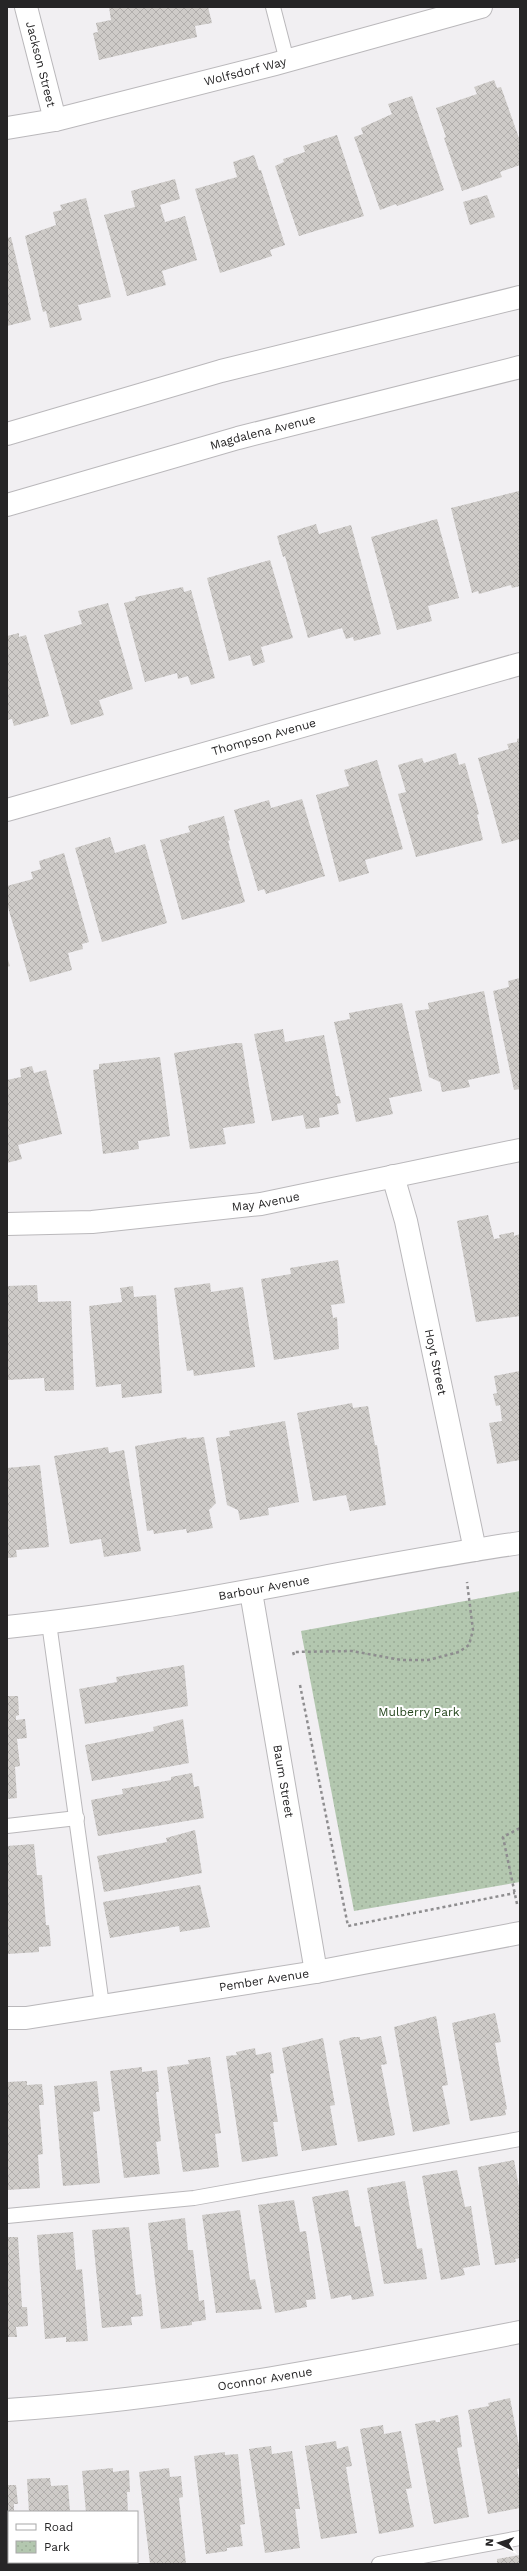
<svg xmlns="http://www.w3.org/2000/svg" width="527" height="2571" font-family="'Work Sans',sans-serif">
	<defs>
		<pattern id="park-dots" width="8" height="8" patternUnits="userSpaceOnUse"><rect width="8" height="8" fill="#b3c7af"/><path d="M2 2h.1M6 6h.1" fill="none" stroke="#9aab96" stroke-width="1.8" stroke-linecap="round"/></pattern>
		<pattern id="building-cross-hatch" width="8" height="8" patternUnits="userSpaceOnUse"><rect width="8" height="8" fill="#cecbc8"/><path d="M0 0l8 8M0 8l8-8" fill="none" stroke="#b1aeac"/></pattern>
	</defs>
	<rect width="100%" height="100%" fill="#f1eff2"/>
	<path fill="url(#park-dots)" d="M520,1591v291l-166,29 -53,-280z"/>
	<g fill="url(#building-cross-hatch)">
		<path d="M109,7h99l4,16 -17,3 2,11 -98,23 -6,-27 5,-1 -2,-9 15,-3z"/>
		<path d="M494,80l3,8 4,-1 19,54v24l-20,7 2,5 -40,14 -18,-53 2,-1 -10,-29 41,-14 -3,-7z"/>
		<path d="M412,96l32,94 -47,16 -1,-2 -16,6 -26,-73 9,-3 -2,-6 31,-14 -4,-10z"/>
		<path d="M337,135l27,81 -65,20 -24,-70 9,-4 -1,-3 22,-7 -2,-6z"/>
		<path d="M254,155l5,15h2l24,75 -15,5 2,6 -52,17 -25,-84 42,-12 -4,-15z"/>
		<path d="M175,179l5,20 -20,6 5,17 20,-6 12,44 -35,11 4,14 -39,11 -23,-81 31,-8 -4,-16z"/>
		<path d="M487,195l8,22 -25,8 -7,-23z"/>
		<path d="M86,198l25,99 -33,8 4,15 -32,8 -4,-17 -3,1 -18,-76 31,-11 -3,-13 9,-2 -2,-5z"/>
		<path d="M11,237l20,83 -24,6v-88z"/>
		<path d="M519,491l1,95 -8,2 -1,-3 -32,9 -1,-3 -6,2 -21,-85z"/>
		<path d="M437,519l22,79 -31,8 4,15 -35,9 -26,-93z"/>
		<path d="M316,524l3,10 32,-9 30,109 -27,7 -1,-4 -7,2 -4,-11 -34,10 -23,-82 -2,1 -6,-21z"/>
		<path d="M270,560l23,78 -32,9 4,15 -12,4 -3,-11 -21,6 -22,-83z"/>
		<path d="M183,587l1,5 7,-2 24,88 -24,7 -3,-9 -10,3 -1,-6 -32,9 -21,-79 12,-3 -1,-3z"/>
		<path d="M108,603l25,86 -34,11 5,15 -33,10 -27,-90 38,-11 -4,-13z"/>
		<path d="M19,633v4l7,-2 23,81 -35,10 -2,-7 -5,1v-84z"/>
		<path d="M520,738v101l-18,5 -24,-86 31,-9 -2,-5 10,-2v-3z"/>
		<path d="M456,753l3,12 6,-2 14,51 -2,1 6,25 -67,17 -18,-63 8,-2 -8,-27 24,-7 2,5z"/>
		<path d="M377,760l26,89 -38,11 4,13 -30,9 -23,-87 33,-9 -5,-16z"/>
		<path d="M302,799l23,77 -59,18 -2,-5 -6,2 -24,-81 35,-10 2,8z"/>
		<path d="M224,816l6,24 -2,1 17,61 -63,18 -22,-80 30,-8 -2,-6z"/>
		<path d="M110,837l5,16 30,-9 22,79 -65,19 -27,-94z"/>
		<path d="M64,853l25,89 -7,2 1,5 -15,4 4,17 -42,12 -23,-78v-18l26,-7 -2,-7 10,-3 -2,-8z"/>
		<path d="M7,957l3,9 -3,1z"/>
		<path d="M520,978v111l-6,1 -21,-99 16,-4 -1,-6z"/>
		<path d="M484,991l16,82 -32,7 2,7 -28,5 -2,-10 -11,-5 -14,-66 14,-2 -1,-6z"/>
		<path d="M402,1003l20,88 -33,7 4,16 -37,8 -22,-100 16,-3 -1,-6z"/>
		<path d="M283,1029l2,13 39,-7 12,61h3l2,7 -4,1 2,10 -20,4 1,9 -14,2 -3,-14 -31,6 -18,-87z"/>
		<path d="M236,1043h6l13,80 -32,5 3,16 -36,5 -16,-96z"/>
		<path d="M160,1057l10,79 -32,5 1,8 -36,5 -10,-84 6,-1v-5z"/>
		<path d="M32,1066l2,7 12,-3 16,64 -44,11 4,14 -15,4v-83l14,-3 -1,-8z"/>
		<path d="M488,1215l6,24 6,-1 -1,-3 15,-3v4l6,-2v82l-44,6 -19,-101z"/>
		<path d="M338,1260l7,43 -14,2 2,13 4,-1 2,32 -65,11 -13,-81 30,-5 -1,-6z"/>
		<path d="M210,1283l1,9 32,-5 12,80 -61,9 -1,-6 -6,1 -13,-83z"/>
		<path d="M37,1285l1,17 33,-1 3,89 -29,1 -1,-13 -37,2v-94z"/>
		<path d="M133,1286l1,11 22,-2 6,98 -40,5 -1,-14 -25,3 -7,-81 33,-4 -2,-14z"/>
		<path d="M520,1371v89l-23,4 -8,-41 13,-2 -2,-16 -4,1 -3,-12 4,-1 -3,-17z"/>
		<path d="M352,1403l1,5 15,-2 7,39h2l9,60 -36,6 -4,-16 -33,6 -16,-88z"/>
		<path d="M285,1421l14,81 -31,6 1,7 -29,5 -2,-10 -11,-5 -11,-67 14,-2 -1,-5z"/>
		<path d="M186,1437l1,2 17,-2 12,66 -7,7 4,18 -26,5 -1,-4 -32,5 -1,-4 -6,1 -12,-85z"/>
		<path d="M108,1447l1,6 15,-3 17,101 -37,6 -3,-18 -31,5 -16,-88z"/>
		<path d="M40,1465l9,82 -33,3 1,7 -10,1v-90z"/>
		<path d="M184,1665l4,41 -103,18 -6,-35 38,-7 -1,-5z"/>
		<path d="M7,1696h11l1,19 -3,1v4l9,-1 2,19 -10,1 3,27 -5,1 2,31 -10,1z"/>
		<path d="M183,1719l6,44 -97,18 -7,-36 69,-14 -1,-4z"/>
		<path d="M192,1773l2,14 5,-1 5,32 -106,18 -7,-36 32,-6 -1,-5 49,-9v-3z"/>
		<path d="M195,1830l7,43 -98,19 -7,-36 70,-14 -1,-4z"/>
		<path d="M34,1844l3,31h5l4,50h3l2,21 -12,1v5l-32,2v-108z"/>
		<path d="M200,1885l10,42 -30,5 -1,-6 -69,12 -7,-36z"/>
		<path d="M495,2013l6,29 -6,1 12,66 -2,1 1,5 -36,6 -18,-98z"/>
		<path d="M436,2016l12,69 -6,1 8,38 -37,8 -19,-105z"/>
		<path d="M381,2036l6,28 -6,1 14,70 -37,7 -19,-101 14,-4h7v3z"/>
		<path d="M323,2038l12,67 -5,1 7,39 -35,6 -20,-103z"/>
		<path d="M255,2048l1,7 15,-3 3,21 -4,1 8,48h-5l5,34 -36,6 -16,-106 11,-1 -1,-3z"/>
		<path d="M210,2057l11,76 -6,1 4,33 -36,5 -16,-105 22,-3 -1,-4z"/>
		<path d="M142,2067v5l15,-2 2,22h-3l5,49 -5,1 4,32 -36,4 -14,-107z"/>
		<path d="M27,2081v4l15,-1 2,21h-5l4,49 -5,1 2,33 -33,2v-108z"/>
		<path d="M97,2081l3,30 -7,1 7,71 -37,3 -9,-100z"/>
		<path d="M514,2160l6,33v65l-5,1 1,3 -21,3 -17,-98z"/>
		<path d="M457,2170l8,37 6,-1 9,59 -17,3 2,7 -24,5 -19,-104z"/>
		<path d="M405,2181l12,68 5,-1 5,31 -43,5 -17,-96z"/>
		<path d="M348,2190l7,37 5,-1 14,70 -22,4 -1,-5 -20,4 -19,-102z"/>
		<path d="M294,2200l6,32 6,-1 10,68 -10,1 1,7 -32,6 -17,-108z"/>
		<path d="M240,2210l10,70 5,-1 7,30 -46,4 -14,-98z"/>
		<path d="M185,2218l3,32h5l6,51 5,-1 2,20 -14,2v3l-31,4 -13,-106z"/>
		<path d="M129,2227l7,68 5,-1 2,22 -12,1 1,8 -30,3 -10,-98z"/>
		<path d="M73,2232l3,38 6,-1 6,72 -22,1v-5l-21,2 -8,-104z"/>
		<path d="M7,2237h11l4,70h5l1,19 -12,1 1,10h-10z"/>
		<path d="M510,2398l10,53v17l-3,1 3,14v25l-32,6 -20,-104 21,-4 -1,-3z"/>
		<path d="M458,2415l4,32 -5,1 12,69 -35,7 -19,-100 20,-4 1,2h4v-3z"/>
		<path d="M383,2425l1,9 17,-3 11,57 -6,1 8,38 -35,7 -19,-105z"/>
		<path d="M336,2441l1,8 11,-3 4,20 -6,1 11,66 -36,6 -16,-93z"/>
		<path d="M271,2446l1,8 20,-3 8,58h-5l5,39 -35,5 -16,-104z"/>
		<path d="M225,2452v3l13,-1 7,70 -5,1 3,21 -16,2v3l-21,3 -12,-98z"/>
		<path d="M113,2468v4l16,-2 1,22h-3l1,20h-42l-4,-41z"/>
		<path d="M169,2468l1,9 11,-1 2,21 -4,1 7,66h-36l-11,-92z"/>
		<path d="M50,2478l1,8 17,-1 2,27h-41l-2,-33z"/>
		<path d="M7,2485h9l2,19h-4v8h-5v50l3,2h-5z"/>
		<path d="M520,2555v9h-23v-5z"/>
		<rect x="33" y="2562" width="36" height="2"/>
		<rect x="91" y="2562" width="37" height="2"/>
	</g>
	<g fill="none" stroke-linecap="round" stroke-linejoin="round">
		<defs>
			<g id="service">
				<path d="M273,7l14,54"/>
				<path d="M49,1623l53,382"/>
				<path d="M7,1826l70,-8"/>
				<path d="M7,2216l187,-18 326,-59"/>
				<path d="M379,2564l141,-26"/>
			</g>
			<g id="minor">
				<path id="s1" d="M26,7l29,113"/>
				<path id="s2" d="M7,128l48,-8 220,-56 206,-57"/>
				<path id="s3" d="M7,810l513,-146"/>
				<path id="s4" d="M393,1176l13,45 69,329"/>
				<path id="s5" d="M7,1224l85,-2 169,-18 259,-54"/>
				<path id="s6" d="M251,1592l65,380"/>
				<path id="s7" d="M7,1627c173,-17 342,-59 513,-84"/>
				<path id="s8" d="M7,2018h19l290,-46 204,-39"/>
				<path id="s9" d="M7,2410c172,-11 344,-45 513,-78"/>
			</g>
			<g id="tertiary">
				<path d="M7,434l214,-63 299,-74"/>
				<path id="s10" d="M7,505l231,-67 282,-71"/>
			</g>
		</defs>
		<use href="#service" stroke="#bab8bb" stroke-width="16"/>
		<use href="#minor" stroke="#bab8bb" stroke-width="24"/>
		<use href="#tertiary" stroke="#bab8bb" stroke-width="24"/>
		<g stroke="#8e8d8f" stroke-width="2.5" stroke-dasharray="3 3" stroke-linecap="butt">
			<path d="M294,1655l-1,-3 59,-1 49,9h27l31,-8 10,-7 4,-15 -6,-48"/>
			<path d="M300,1685l48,241 167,-33"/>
			<path d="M517,1904l-14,-67 17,-9"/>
		</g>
		<use href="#service" stroke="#fff" stroke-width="14"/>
		<use href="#minor" stroke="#fff" stroke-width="22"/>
		<use href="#tertiary" stroke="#fff" stroke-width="22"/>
	</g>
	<g text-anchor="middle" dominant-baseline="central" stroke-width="4" stroke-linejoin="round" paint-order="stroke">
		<g font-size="12" fill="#262526" stroke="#fff">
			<text stroke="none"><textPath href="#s1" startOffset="59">Jackson Street</textPath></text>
			<text stroke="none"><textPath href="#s2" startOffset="245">Wolfsdorf Way</textPath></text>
			<text stroke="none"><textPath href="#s10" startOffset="266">Magdalena Avenue</textPath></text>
			<text stroke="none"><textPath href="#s3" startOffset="267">Thompson Avenue</textPath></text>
			<text stroke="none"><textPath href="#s5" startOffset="260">May Avenue</textPath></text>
			<text stroke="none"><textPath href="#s4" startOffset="191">Hoyt Street</textPath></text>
			<text stroke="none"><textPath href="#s7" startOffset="260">Barbour Avenue</textPath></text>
			<text stroke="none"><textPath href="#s6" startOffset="192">Baum Street</textPath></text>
			<text stroke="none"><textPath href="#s8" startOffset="260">Pember Avenue</textPath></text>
			<text stroke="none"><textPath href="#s9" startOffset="260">Oconnor Avenue</textPath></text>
		</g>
		<g font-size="12" fill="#27471f" stroke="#fff">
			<text x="419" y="1712">Mulberry Park</text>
		</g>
	</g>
	<rect width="527" height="2571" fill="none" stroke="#262526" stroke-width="16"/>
	<rect x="8" y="2511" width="130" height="52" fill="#ffffff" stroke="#a8a8a8"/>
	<rect x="16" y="2524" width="20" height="6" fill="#ffffff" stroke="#a8a8a8"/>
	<text x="44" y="2531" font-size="12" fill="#262526">Road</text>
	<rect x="16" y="2541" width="20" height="12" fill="url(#park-dots)" stroke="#a8a8a8"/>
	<text x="44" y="2551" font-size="12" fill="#262526">Park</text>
	<g transform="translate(499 2543) rotate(274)" stroke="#ffffff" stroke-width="3" paint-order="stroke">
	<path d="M0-3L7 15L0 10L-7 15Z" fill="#262526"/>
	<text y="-6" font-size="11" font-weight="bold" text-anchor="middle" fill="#262526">N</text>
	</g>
</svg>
